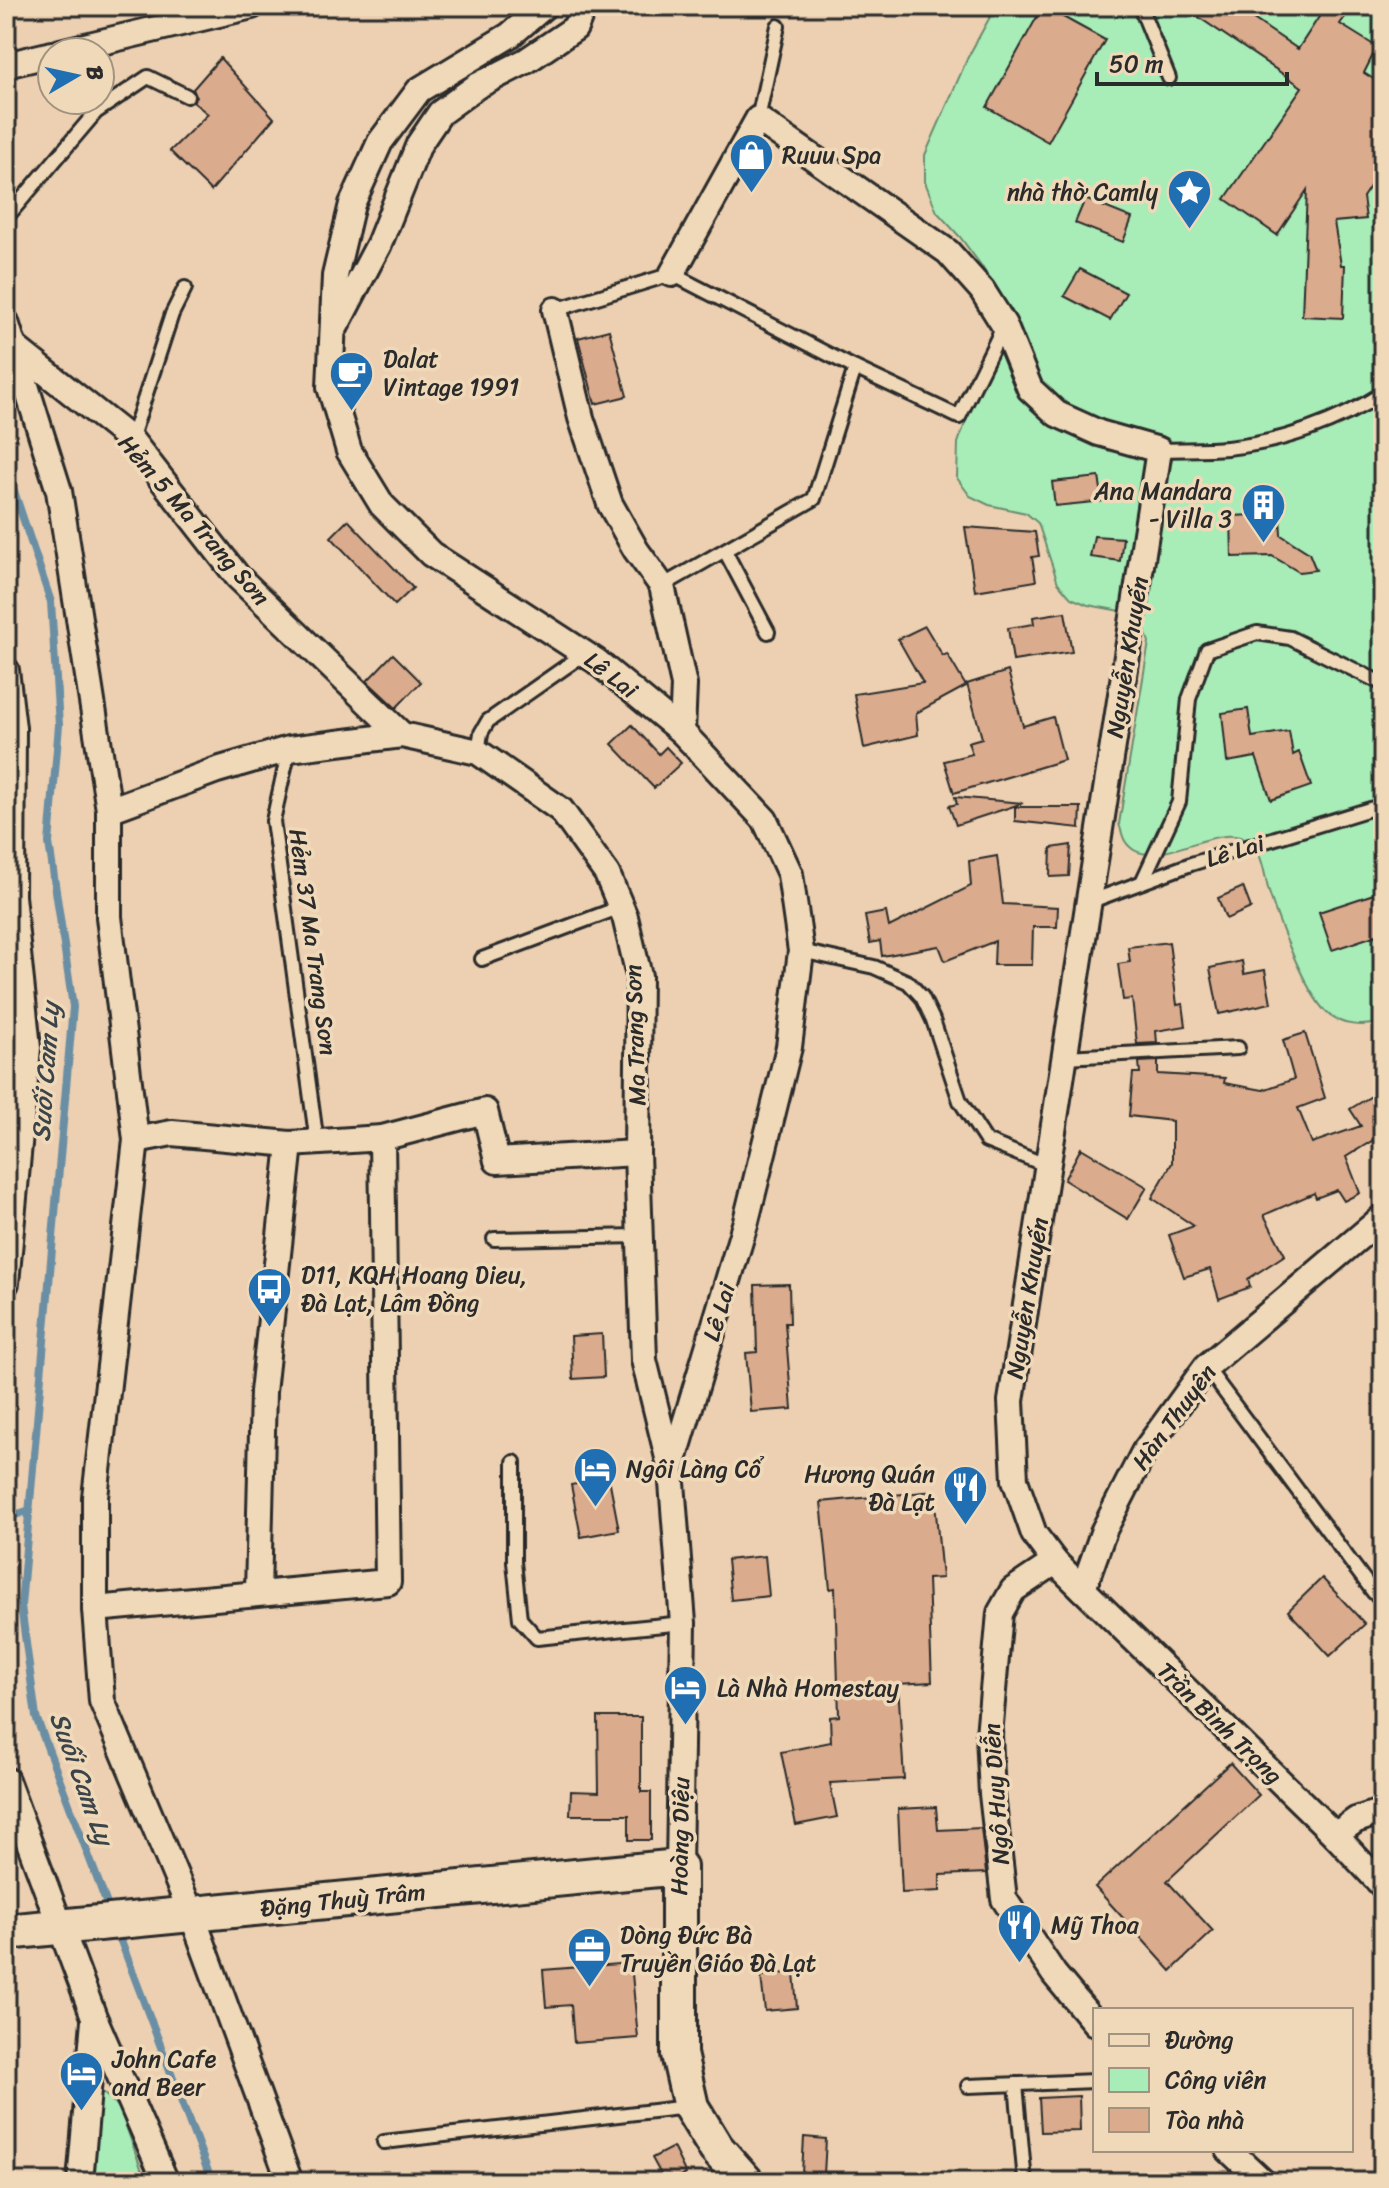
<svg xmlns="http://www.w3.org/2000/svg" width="1389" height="2188" font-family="Sriracha,sans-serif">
	<rect width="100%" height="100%" fill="#ecd0b1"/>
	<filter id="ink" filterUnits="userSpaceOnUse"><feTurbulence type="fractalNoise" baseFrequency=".0125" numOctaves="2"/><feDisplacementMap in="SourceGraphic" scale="16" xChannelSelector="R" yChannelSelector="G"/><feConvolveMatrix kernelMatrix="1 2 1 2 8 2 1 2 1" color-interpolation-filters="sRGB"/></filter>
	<g filter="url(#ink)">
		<g fill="#a8ecb7" stroke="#6a8c71" stroke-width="2">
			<path d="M996,6h387v1016c-18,5 -44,5 -58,-11 -20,-21 -46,-87 -55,-116 -5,-13 -5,-30 -12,-42 -26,-51 -106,31 -133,-12 -3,-5 -4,-12 -6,-17l30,-182 -7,-20 -16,-10 -38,-7 -17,-7 -13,-15 -20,-60 -12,-10 -37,-8 -19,-9 -13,-18 1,-35 30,-84 8,-49 -10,-38 -26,-35 -23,-25 -12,-30v-27l43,-98z"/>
			<path d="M93,2084l26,23 27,75h-58z"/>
		</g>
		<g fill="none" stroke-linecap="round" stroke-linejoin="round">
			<g stroke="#6b8ea4" stroke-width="8">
				<path d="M6,467l45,135 8,123 -10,118 24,164 -52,599 15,111 75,198"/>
				<path d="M6,1518l24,-8"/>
				<path d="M116,1928l96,254"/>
			</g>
		</g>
		<g fill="#daab8d" stroke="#2b2b2b" stroke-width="2">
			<path d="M1043,6l62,34 -57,102 -61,-35z"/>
			<path d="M1182,6h52l64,43 28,-43h27l-13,18 37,23 -13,26 19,12v82l-20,30 3,22 -32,3 7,43h4l-2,53 -41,-2 5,-126 -30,45 -52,-36 77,-112z"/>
			<path d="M220,58l54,60 -63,73 -41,-40 38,-37 -15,-12 3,-6 -3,-7z"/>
			<path d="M1085,199l47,19 -9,24 -48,-19z"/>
			<path d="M1080,269l46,24 -16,27 -46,-24z"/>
			<path d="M609,330l18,66 -32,8 -17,-66z"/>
			<path d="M1099,477l4,24 -48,5 -3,-24z"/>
			<path d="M1280,514l1,21 28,18 7,17 -17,2 -27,-16 -40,1 -1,-41z"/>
			<path d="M348,520l65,68 -18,17 -64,-68z"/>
			<path d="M965,527l70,5 4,24 -7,1 4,24 -61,10z"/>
			<path d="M1094,536l29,2 -3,23 -30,-4z"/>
			<path d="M1065,612l7,40 -59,9 -5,-33 26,-4 -1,-7z"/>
			<path d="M925,626l18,30 4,-2 19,32 -50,27 2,22 -54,13 -10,-54 69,-11 -25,-44z"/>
			<path d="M393,654l28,28 -25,26 -29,-27z"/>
			<path d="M1008,671l15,55 30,-9 11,43 -110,33 -10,-32 28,-7 -4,-12 14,-4 -15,-54z"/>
			<path d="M1248,709l4,28 37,-6 4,24 6,-3 12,34 -40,14 -15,-43 -29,5 -5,-49z"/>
			<path d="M632,725l27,29 7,-7 15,16 -27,25 -42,-44z"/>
			<path d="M955,797l68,6 -67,22 -7,-19 8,-2z"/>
			<path d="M1015,807h66l-1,21 -65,-7z"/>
			<path d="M1071,845l-2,31 -19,1 1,-29z"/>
			<path d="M997,856l6,48 55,3 -1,20h-24l-1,38h-38l1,-24 -50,20 -6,-15 -57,10 -2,-15 -10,2 -5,-27 21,-4 3,15 82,-41 -2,-25z"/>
			<path d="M1243,887l8,21 -25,11 -8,-21z"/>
			<path d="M1383,891v42l-51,17 -13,-38z"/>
			<path d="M1169,942l8,63 6,-1 3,22 -30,5 1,12 -20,1 -5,-45 -9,1 -5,-36 12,-2 -2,-15z"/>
			<path d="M1242,961l2,13 21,-4 6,33 -52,11 -9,-46z"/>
			<path d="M1305,1033l20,65 -27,10 14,35 49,-17 -11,-17 33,-20v45l-37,23 14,36 -16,8 -7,-11 -21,8 -2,-5 -50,22 21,40 -37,24 2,8 -31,12 -9,-30 -26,8 -15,-42 25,-9 -42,-28 20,-35v-42l-43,-5 4,-43h7l-1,-11 19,-1v13l67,4 -1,5 39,7 31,-11 -11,-39z"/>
			<path d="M1081,1148l66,39 -19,32 -64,-39z"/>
			<path d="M789,1284l1,39h-5l7,86 -41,3 -5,-59 11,-1 -2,-67z"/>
			<path d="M602,1334l2,43 -31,2 -2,-43z"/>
			<path d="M609,1478l10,52 -38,7 -10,-52z"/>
			<path d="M934,1491l8,87 -14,1 4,103 -34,2 6,95 -74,4 7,34 -41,8 -15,-73 50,-10 -1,-25 9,-1 -4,-128 -5,1 -9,-87z"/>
			<path d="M765,1556l4,40 -38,4 -4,-40z"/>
			<path d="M1322,1578l43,46 -35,32 -42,-45z"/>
			<path d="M598,1717h43v75h10v48h-22v-25h-59l1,-24 28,1z"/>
			<path d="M1230,1763l29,32 -92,86 46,50 -42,40 -76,-84z"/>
			<path d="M936,1807l2,23 43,-2 5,45 -46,2v16l-38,2 -4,-84z"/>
			<path d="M631,1963l7,75 -64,5 -3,-38 -25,2 -3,-37z"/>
			<path d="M794,1972l3,36 -32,3 -4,-35z"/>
			<path d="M1079,2096l1,35 -39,1 -2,-34z"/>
			<path d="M804,2137l22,2 -2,35 -22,-1z"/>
			<path d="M673,2147l13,27 -15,8h-6l-13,-24z"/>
		</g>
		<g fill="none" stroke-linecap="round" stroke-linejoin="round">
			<defs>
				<g id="lane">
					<path d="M1140,6l29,72"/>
					<path d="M758,119l20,-93"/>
					<path d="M6,218l90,-106 52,-35 39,19"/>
					<path d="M555,310l117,-36 183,94 104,49 45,-92"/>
					<path d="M131,440l41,-126 13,-26"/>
					<path d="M1159,450c22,-1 45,0 68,-2 53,-5 112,-26 156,-55"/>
					<path d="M725,551l43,81"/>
					<path d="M662,586l152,-87 41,-131"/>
					<path d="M289,749l-16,72 44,322"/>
					<path d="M478,752l3,-19 7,-12 96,-67"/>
					<path d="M1142,882l37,-80 10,-103 18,-49 50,-17 33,5 93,46"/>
					<path d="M1089,902l102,-38 192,-59"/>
					<path d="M801,951l73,16 34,15 14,15 11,23 27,81 26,40 62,25"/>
					<path d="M482,959l139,-52"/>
					<path d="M1065,1057l173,-9"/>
					<path d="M494,1239l145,-3"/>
					<path d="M1206,1367l168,226"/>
					<path d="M514,1462v100l6,57 17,19 146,-15"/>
					<path d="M1016,2084l9,98"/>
					<path d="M968,2086l127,-5"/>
					<path d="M384,2142l304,-35"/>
				</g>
				<g id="street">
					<path d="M544,6l-34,29 -91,55 -39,52 -28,62 -17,72 -5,111 19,64 33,54 49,49 165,107 86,71 83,88 25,54 11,77 -12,96 -43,174 -75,249"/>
					<path d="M60,52l192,-46"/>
					<path d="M6,65l46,-11"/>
					<path d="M672,274l86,-155 190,133 34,38 22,35 26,64 27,25 42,19 60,17 -148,951 4,79 19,54 21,28 280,273 48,51"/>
					<path d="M555,310l26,108 29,86 26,46 26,36 22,99 -2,47"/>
					<path d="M6,322l53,169 50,319v107l27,223 -41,357v112l7,92 90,214 98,267"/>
					<path d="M336,326l43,-82 40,-100 21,-31 37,-27 49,-25 49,-33 9,-22"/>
					<path d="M13,346l118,94 107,137 164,158"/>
					<path d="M6,670l7,58 -1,168 16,152 -22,235"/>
					<path d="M109,810l108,-40 72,-21 113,-14 76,17 83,58 46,64 18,43 14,59 -2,177 7,207 27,110 12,153 -4,244"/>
					<path d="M382,1138l103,-27 12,50 140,-8"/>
					<path d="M1055,1562l-42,28 -13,23 -11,122 3,59 12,105 50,75 41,49"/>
					<path d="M1083,1589l21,-59 40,-78 62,-85 177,-150"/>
					<path d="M258,1593l5,-201 27,-248"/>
					<path d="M95,1609l293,-27 -6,-444 -92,6 -118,-11 -36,7"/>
					<path d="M6,1780l88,237 72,165"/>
					<path d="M1335,1835l21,-15 27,-9"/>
					<path d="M1229,2150l34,32"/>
					<path d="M80,2182l14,-161"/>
				</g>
				<path id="secondary" d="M6,1932l673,-65v187l12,53 25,41 30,34"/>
			</defs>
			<use href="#lane" stroke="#2b2b2b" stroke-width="18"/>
			<use href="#street" stroke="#2b2b2b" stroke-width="30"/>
			<use href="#secondary" stroke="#2b2b2b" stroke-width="40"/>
			<use href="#lane" stroke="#f0d9b9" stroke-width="12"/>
			<use href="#street" stroke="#f0d9b9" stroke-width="24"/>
			<use href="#secondary" stroke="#f0d9b9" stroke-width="34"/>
		</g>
	</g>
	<defs>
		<symbol id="shop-pin" viewBox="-11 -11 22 30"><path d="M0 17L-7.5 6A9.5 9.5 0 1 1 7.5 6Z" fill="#1f6fb2" stroke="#f0d9b9"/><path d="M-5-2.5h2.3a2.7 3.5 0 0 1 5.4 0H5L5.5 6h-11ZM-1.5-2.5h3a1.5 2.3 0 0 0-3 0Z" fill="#fff"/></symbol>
		<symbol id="sight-pin" viewBox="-11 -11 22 30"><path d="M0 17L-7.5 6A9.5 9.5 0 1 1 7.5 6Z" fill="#1f6fb2" stroke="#f0d9b9"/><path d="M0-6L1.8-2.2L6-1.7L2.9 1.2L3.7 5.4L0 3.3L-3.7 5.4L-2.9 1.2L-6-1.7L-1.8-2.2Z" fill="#fff"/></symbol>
		<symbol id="cafe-pin" viewBox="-11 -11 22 30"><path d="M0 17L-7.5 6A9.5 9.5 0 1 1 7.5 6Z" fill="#1f6fb2" stroke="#f0d9b9"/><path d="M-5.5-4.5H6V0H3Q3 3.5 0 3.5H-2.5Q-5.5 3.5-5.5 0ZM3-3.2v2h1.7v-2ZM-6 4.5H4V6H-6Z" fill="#fff"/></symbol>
		<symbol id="building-pin" viewBox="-11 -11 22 30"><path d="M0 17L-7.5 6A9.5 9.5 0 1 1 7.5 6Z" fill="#1f6fb2" stroke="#f0d9b9"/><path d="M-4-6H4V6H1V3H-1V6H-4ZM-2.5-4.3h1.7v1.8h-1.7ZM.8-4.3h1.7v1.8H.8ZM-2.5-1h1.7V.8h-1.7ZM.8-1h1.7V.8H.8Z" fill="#fff"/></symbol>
		<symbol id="bus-pin" viewBox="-11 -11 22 30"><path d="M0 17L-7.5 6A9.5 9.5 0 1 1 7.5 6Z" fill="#1f6fb2" stroke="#f0d9b9"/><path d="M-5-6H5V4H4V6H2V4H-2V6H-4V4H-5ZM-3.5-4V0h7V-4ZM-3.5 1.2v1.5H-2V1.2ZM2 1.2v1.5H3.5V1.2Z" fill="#fff"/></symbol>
		<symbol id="hotel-pin" viewBox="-11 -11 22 30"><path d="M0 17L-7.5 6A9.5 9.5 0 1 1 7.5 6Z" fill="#1f6fb2" stroke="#f0d9b9"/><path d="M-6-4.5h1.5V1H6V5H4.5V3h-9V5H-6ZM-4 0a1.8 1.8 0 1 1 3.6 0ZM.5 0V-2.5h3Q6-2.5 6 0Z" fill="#fff"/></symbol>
		<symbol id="restaurant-pin" viewBox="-11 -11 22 30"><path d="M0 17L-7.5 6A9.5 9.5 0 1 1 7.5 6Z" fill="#1f6fb2" stroke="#f0d9b9"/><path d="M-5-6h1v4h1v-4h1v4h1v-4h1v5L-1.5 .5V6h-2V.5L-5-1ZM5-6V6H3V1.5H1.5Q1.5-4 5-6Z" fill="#fff"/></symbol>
		<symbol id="office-pin" viewBox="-11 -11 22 30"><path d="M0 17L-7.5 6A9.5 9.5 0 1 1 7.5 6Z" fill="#1f6fb2" stroke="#f0d9b9"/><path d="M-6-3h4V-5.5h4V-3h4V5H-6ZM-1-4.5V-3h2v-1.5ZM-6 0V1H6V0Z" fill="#fff"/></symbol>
	</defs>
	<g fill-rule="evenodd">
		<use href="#shop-pin" x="726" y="130" width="51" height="69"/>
		<use href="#sight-pin" x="1164" y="166" width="51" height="69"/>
		<use href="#cafe-pin" x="326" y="348" width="51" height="69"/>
		<use href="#building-pin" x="1238" y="480" width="51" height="69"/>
		<use href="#bus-pin" x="244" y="1264" width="51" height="69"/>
		<use href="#hotel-pin" x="570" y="1444" width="51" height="69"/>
		<use href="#restaurant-pin" x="940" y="1462" width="51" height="69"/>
		<use href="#hotel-pin" x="660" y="1662" width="51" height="69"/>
		<use href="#restaurant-pin" x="994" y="1900" width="51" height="69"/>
		<use href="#office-pin" x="564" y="1924" width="51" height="69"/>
		<use href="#hotel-pin" x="56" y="2048" width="51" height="69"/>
	</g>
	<g text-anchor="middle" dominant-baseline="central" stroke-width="7" stroke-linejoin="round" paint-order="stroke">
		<g font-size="24" fill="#2b2b2b" stroke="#f0d9b9" text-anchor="start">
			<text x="782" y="155">Ruuu Spa</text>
			<text x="1158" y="192" text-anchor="end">nhà thờ Camly</text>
			<text x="383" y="359">Dalat<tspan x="383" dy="28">Vintage 1991</tspan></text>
			<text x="1232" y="491" text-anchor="end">Ana Mandara<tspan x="1232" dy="28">- Villa 3</tspan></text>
			<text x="301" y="1275">D11, KQH Hoang Dieu,<tspan x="301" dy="28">Đà Lạt, Lâm Đồng</tspan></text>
			<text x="626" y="1469">Ngôi Làng Cổ</text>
			<text x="935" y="1474" text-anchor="end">Hương Quán<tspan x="935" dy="28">Đà Lạt</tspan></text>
			<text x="717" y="1688">Là Nhà Homestay</text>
			<text x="1051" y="1925">Mỹ Thoa</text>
			<text x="620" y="1935">Dòng Đức Bà<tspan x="620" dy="28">Truyền Giáo Đà Lạt</tspan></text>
			<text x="112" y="2059">John Cafe<tspan x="112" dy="28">and Beer</tspan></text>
		</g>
		<g font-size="24" fill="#2b2b2b" stroke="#f0d9b9">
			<text transform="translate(194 520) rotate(49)">Hẻm 5 Ma Trang Sơn</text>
			<text transform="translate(1127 657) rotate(-81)">Nguyễn Khuyến</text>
			<text transform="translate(611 675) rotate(38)">Lê Lai</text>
			<text transform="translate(1235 851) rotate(-17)">Lê Lai</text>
			<text transform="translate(313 942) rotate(82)">Hẻm 37 Ma Trang Sơn</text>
			<text transform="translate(635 1035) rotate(-92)">Ma Trang Sơn</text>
			<text transform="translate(1027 1298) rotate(-81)">Nguyễn Khuyến</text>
			<text transform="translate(719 1312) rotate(-73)">Lê Lai</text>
			<text transform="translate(1174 1417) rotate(-54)">Hàn Thuyên</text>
			<text transform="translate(1220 1723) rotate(44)">Trần Bình Trọng</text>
			<text transform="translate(996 1794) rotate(-94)">Ngô Huy Diễn</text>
			<text transform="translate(680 1836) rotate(-89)">Hoàng Diệu</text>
			<text transform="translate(343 1900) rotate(-6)">Đặng Thuỳ Trâm</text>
		</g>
		<g font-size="26" font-style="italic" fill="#3b4449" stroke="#f0d9b9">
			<text transform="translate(45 1072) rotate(-86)">Suối Cam Ly</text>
			<text transform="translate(82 1778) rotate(70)">Suối Cam Ly</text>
		</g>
	</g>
	<rect width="1389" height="2188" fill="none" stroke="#f0d9b9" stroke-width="32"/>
	<rect x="16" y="16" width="1357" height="2156" fill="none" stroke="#2b2b2b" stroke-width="3" filter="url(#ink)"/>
	<rect x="1093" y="2008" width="260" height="144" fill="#f0d9b9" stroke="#a19380" stroke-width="2"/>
	<rect x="1109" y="2034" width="40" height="12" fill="#f0d9b9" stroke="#a19380" stroke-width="2"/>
	<text x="1165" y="2048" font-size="24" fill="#2b2b2b">Đường</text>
	<rect x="1109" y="2068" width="40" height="24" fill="#a8ecb7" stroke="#a19380" stroke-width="2"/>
	<text x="1165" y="2088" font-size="24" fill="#2b2b2b">Công viên</text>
	<rect x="1109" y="2108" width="40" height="24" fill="#daab8d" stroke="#a19380" stroke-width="2"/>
	<text x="1165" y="2128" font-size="24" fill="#2b2b2b">Tòa nhà</text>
	<g transform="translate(76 76) rotate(81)"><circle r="38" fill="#f0d9b9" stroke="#a19380" stroke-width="2"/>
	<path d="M0-6L14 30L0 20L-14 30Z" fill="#1f6fb2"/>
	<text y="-12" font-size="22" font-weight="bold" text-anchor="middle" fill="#2b2b2b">B</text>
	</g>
	<path d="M1097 72v12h190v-12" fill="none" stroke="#2b2b2b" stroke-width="4"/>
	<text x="1109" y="72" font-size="24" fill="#2b2b2b" stroke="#f0d9b9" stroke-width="6" paint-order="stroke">50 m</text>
</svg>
